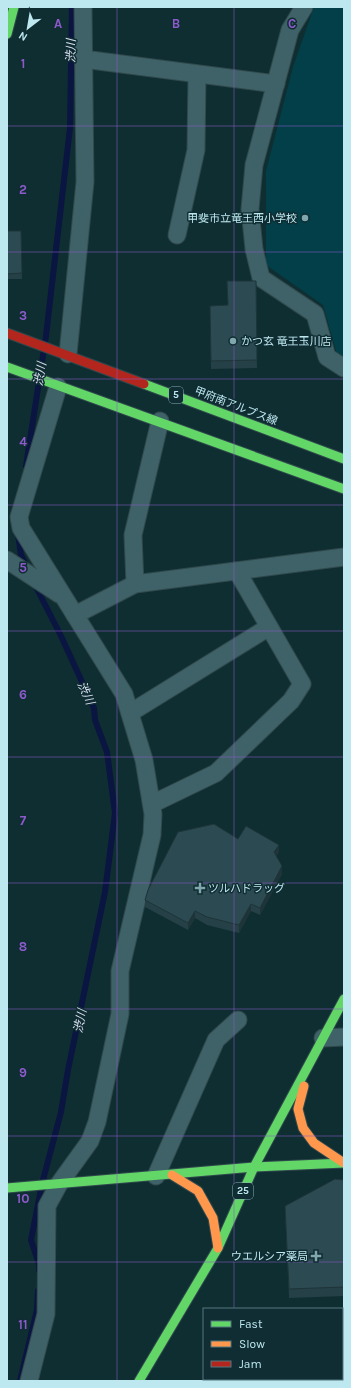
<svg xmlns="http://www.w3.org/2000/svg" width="351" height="1388" font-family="Karla,'Noto Sans JP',sans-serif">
	<rect width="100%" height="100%" fill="#0f2e32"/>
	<path fill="#023f48" d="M314,7h30v351l-7,-4 -14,-49 -57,-40v-94l27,-104z"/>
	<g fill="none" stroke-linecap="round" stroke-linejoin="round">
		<g stroke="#0a1541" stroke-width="6">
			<path d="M26,466l20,-130 24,-208 2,-121"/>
			<path d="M18,534l3,21 6,12"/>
			<path d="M34,583l27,53 33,72 1,12 12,32 8,61 -10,79 -37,178 -7,42 -18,68"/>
			<path d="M39,1270v-6l-8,-24 10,-51"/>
			<path d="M20,1381l17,-71 1,-19"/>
		</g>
		<defs>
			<g id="street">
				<path d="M304,7l-14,23 -36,135 -4,44 4,40 7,29 54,36 12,43 17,11"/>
				<path d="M83,59l193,25"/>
				<path d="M177,235l19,-85 1,-76"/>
				<path d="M68,354l17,-172 -2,-175"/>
				<path d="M7,560l52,34"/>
				<path d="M135,584l-2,-49 27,-114"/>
				<path d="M75,615l60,-31 209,-27"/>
				<path d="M130,713l139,-86"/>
				<path d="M152,804l64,-31 75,-72 11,-17 -65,-113"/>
				<path d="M323,1038l21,-1"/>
				<path d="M156,1176l60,-136 22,-20"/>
				<path d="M29,1381l17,-67 1,-108 12,-22 31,-43 7,-19 23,-108v-43l32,-136 1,-21 -9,-54 -20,-66 -103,-166 -2,-11 39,-130"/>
			</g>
			<g id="fast">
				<path d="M7,34l7,-27"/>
				<path d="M7,367l337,122"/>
				<path d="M144,384l200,75"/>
				<path d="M7,1188l247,-21 90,-4"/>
				<path d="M139,1381l79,-133 36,-81 90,-168"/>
			</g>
			<g id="slow">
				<path d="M304,1086l-6,23 5,19 11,15 30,20"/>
				<path d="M172,1175l26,16 15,27 5,30"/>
			</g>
			<path id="jam" d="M7,333l137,51"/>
		</defs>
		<use href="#street" stroke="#30494d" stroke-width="19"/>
		<use href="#fast" stroke="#30494d" stroke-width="11"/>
		<use href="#slow" stroke="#30494d" stroke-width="11"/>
		<use href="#jam" stroke="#30494d" stroke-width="11"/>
		<use href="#street" stroke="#3e6267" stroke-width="17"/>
		<use href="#fast" stroke="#63d668" stroke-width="9"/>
		<use href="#slow" stroke="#ff974d" stroke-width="9"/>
		<use href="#jam" stroke="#b3261e" stroke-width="9"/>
	</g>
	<g fill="#254047">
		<path d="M7,231h14l1,48h-15z"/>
		<path d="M256,281l1,87 -46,1 -1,-63 18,-1z"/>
		<path d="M238,839l41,13 -3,4 6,18 -22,41 -9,-4 -12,22 -32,-8 -12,-7 -7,12 -43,-23v-7z"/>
		<path d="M344,1180v116l-55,2 -4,-92z"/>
	</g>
	<g fill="#1e3439">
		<path d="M279,845v7l-5,8v-8z"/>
		<path d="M282,866v8l-22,41v-7z"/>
		<path d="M251,904v7l-12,22v-8z"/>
		<path d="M195,911v7l-7,12v-7z"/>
	</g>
	<g fill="#2b4a52" stroke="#1e3439">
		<path d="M7,231h14l1,42 -15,1z"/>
		<path d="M227,281h29l1,79 -46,1 -1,-55 18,-1z"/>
		<path d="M214,824l24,15 8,-13 33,19 -5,7 8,14 -22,42 -9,-4 -12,21 -32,-8 -12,-6 -7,12 -43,-23 3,-10 30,-58z"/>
		<path d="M335,1179l9,1v107l-55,2 -4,-83z"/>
		<path d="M222,1379h37v2h-38z"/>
	</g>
	<path fill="none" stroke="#8c5bcb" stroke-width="1" stroke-opacity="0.55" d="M117,7v1374M234,7v1302M7,126h337M7,252h337M7,379h337M7,505h337M7,631h337M7,757h337M7,883h337M7,1009h337M7,1136h337M7,1262h337M234,1379v2"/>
	<g fill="#80a7ad" stroke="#0f2d32" stroke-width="1.5">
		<circle cx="305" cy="218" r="4"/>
		<circle cx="233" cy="341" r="4"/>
		<path d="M198 882h4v4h4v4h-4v4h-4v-4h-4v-4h4z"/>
		<path d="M314 1250h4v4h4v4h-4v4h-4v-4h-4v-4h4z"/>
	</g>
	<g text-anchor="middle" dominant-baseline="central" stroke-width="3" stroke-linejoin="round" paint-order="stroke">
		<g fill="#0f2d32" stroke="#89b0b6" stroke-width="1">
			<rect x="169" y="387" width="14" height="16" rx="3"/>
			<rect x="233" y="1183" width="20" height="16" rx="3"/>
		</g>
		<g font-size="10" font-weight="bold" fill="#bde8ef">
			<text x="176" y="395">5</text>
			<text x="243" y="1191">25</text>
		</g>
		<g font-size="11" fill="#bde8ef" stroke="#0f2d32" text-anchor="end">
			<text x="297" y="218">甲斐市立竜王西小学校</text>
			<text x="241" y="341" text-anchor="start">かつ玄 竜王玉川店</text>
			<text x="208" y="888" text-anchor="start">ツルハドラッグ</text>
			<text x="308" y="1256">ウエルシア薬局</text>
		</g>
		<g font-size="11" fill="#bde8ef" stroke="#0f2d32">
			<text transform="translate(236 406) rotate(21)">甲府南アルプス線</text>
		</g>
		<g font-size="12" font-style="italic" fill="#dae1f2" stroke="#0f2d32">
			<text transform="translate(71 51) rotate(-89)">渋川</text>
			<text transform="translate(40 374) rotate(-81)">渋川</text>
			<text transform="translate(86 693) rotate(65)">渋川</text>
			<text transform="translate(80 1021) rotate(-79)">渋川</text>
		</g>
	</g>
	<g font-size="13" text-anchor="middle" font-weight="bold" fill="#8c5bcb" stroke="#0f2d32" stroke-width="3" stroke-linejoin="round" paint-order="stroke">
		<text x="58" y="28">A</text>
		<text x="176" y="28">B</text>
		<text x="292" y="28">C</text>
		<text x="23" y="68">1</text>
		<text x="23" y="194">2</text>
		<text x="23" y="320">3</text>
		<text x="23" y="446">4</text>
		<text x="23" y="572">5</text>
		<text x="23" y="699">6</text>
		<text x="23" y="825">7</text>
		<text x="23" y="951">8</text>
		<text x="23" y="1077">9</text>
		<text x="23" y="1203">10</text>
		<text x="23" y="1329">11</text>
	</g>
	<rect width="351" height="1388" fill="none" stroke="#bde8ef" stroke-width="16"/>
	<rect x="203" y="1308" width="140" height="72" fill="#0f2d32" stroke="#55787e"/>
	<rect x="211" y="1321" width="20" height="6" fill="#63d668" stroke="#55787e"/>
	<text x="239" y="1328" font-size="12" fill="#bde8ef">Fast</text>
	<rect x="211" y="1341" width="20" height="6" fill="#ff974d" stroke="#55787e"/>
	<text x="239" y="1348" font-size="12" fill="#bde8ef">Slow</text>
	<rect x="211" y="1361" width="20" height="6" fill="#b3261e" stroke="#55787e"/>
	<text x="239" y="1368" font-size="12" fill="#bde8ef">Jam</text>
	<g transform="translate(28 28) rotate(211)" stroke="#0f2d32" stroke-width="3" paint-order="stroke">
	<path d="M0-3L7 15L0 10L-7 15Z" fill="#bde8ef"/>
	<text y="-6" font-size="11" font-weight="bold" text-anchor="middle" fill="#bde8ef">N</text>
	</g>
</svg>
